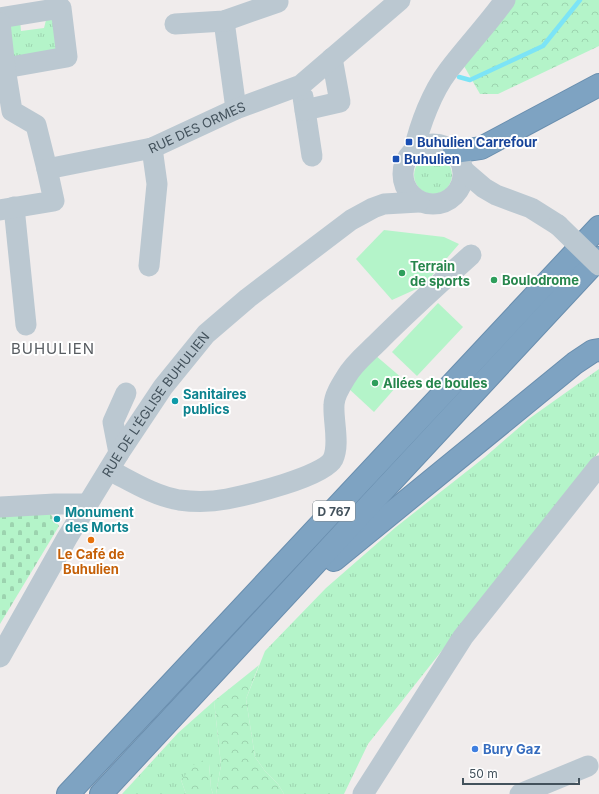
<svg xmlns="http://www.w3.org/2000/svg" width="599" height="794" font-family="Inter,sans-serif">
	<defs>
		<pattern id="grass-tufts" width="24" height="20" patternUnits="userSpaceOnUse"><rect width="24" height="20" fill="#b4f4c9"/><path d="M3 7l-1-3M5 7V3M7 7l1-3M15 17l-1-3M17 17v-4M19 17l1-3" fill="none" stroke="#9cd3af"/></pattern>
		<pattern id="forest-crowns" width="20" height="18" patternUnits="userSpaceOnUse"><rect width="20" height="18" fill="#b4f4c9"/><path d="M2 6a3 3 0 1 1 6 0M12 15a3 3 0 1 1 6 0" fill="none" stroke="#9cd3af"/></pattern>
		<pattern id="cemetery-stones" width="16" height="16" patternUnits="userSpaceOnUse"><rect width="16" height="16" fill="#b4f4c9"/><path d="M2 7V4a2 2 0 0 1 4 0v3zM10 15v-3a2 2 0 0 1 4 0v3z" fill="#9cd3af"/></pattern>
	</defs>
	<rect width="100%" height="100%" fill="#f0ecec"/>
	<g fill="url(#grass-tufts)">
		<path d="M47,16l8,6 4,26 -43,11 -6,-3 -1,-33 11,-4 1,12 23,-3z"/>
		<circle cx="433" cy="175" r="19"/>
		<path d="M599,369v83l-231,292 -24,50h-60l-6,-10 -13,-13 -10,-14 -9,-58 19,-48 61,-63 70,-61 89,-70 45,-39z"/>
		<path d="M214,701l7,64 -5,29h-3l-2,-6 -2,-24 -28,16 5,14h-64l56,-61z"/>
	</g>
	<g fill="url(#forest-crowns)">
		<path d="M515,0h84v46l-101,48h-18l-16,-28z"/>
		<path d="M259,665l-13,34 9,58 10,14 13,13 6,10h-68l5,-29 -7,-64z"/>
		<path d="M199,759l10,5 2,24 2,6h-27l-5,-14z"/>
	</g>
	<path fill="url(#cemetery-stones)" d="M49,512l10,14 -59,98v-107z"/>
	<g fill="#b4f4c9">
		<path d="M384,230l60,7 15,7 -36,42 -31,14 -36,-41z"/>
		<path d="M438,303l25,24 -46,49 -25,-24z"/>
		<path d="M375,355l28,24 -29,33 -27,-25z"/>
	</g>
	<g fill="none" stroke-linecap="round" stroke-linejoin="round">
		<path stroke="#7ce4f6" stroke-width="4.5" d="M459,77l11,3 73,-34 37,-46"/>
		<defs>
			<g id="highway">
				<path d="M454,152l27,-4 118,-63"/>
				<path d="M334,560l241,-197 18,-12 6,-1"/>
				<path d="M68,794l531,-567"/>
				<path d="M101,794l498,-536"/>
			</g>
		</defs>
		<use href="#highway" stroke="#698eae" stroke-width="24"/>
		<g stroke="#bbc8d1" stroke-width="21">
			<path d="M0,18l61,-10 6,49 -62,11"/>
			<path d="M224,21l12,88"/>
			<path d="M0,23l5,45 7,43 24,14 11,44"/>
			<path d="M175,24l49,-3 54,-19"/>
			<path d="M303,97l9,59"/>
			<path d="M305,110l35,-8 -8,-44"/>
			<circle cx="433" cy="174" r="30"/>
			<path d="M414,150c6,-26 18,-58 34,-79 18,-24 39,-46 57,-71"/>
			<path d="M463,170l21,18 12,7 35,13 27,17"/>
			<path d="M14,207l12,118"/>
			<path id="s1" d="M0,210l54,-9 -7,-32 105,-21 84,-39 65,-24 99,-85"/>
			<path d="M149,266l8,-82 -5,-36"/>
			<path d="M119,453l-6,-31 13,-29"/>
			<path d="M109,470c22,11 45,26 70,30 15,2 32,2 48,-1 20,-4 97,-22 106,-40 7,-15 0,-38 1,-54 0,-9 7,-20 12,-28 8,-14 21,-24 32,-35 30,-30 62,-59 93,-87"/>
			<path d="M0,507l55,-3h33"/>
			<path id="s2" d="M0,657l67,-119 52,-85 44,-66 43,-53 42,-36 103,-78 22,-12 11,-4 35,-2"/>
			<path d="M363,794l100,-157 136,-171"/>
			<path d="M520,794l68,-28"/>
		</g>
		<use href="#highway" stroke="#7ea3c2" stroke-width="22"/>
		<path stroke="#bbc8d1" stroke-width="21" d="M558,225l41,40"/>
	</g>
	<g fill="#1a4fb4" stroke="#fff" stroke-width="1.5">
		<rect x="405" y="138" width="8" height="8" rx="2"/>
		<rect x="392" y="155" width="8" height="8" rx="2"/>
	</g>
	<g fill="#2e9e5b" stroke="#fff" stroke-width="1.5">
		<circle cx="402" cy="273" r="4"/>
		<circle cx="494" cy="280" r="4"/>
		<circle cx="375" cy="383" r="4"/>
	</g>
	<g fill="#0f9aa8" stroke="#fff" stroke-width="1.5">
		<circle cx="175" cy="401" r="4"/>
		<circle cx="57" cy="519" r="4"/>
	</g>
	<circle fill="#e8710a" stroke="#fff" stroke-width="1.5" cx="91" cy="540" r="4"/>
	<circle fill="#3f7fe0" stroke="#fff" stroke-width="1.5" cx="475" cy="749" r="4"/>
	<g text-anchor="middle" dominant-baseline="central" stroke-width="4" stroke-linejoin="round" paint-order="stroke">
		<rect fill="#fff" stroke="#7b868d" stroke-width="1" x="313" y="501" width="42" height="20" rx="3"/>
		<g font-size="12" font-weight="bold" fill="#43525c">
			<text x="334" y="511">D 767</text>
		</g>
		<g font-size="13" fill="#43525c" stroke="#fff">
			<text stroke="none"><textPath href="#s1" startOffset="244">RUE DES ORMES</textPath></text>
			<text stroke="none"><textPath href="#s2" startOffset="297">RUE DE L'ÉGLISE BUHULIEN</textPath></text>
		</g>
		<g font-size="13" font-weight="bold" fill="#164399" stroke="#fff" text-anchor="start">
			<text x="417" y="142">Buhulien Carrefour</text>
			<text x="404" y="159">Buhulien</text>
		</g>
		<g font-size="13" font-weight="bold" fill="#27864d" stroke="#fff" text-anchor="start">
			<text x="410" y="266">Terrain<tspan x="410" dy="15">de sports</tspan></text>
			<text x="502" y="280">Boulodrome</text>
			<text x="383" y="383">Allées de boules</text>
		</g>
		<g font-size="13" font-weight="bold" fill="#0d838f" stroke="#fff" text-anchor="start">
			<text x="183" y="394">Sanitaires<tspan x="183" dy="15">publics</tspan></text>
			<text x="65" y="512">Monument<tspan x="65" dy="15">des Morts</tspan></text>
		</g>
		<g font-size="13" font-weight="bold" fill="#c56008" stroke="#fff">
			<text x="91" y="554">Le Café de<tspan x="91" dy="15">Buhulien</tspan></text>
		</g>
		<g font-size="13" font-weight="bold" fill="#366cbe" stroke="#fff" text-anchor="start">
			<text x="483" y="749">Bury Gaz</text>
		</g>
		<g font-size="15" letter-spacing="1" fill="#585d62" stroke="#fff">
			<text x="53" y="348">BUHULIEN</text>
		</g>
	</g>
	<path d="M463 778v6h116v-6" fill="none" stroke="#43525c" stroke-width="2"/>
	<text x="469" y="778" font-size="12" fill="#43525c" stroke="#ffffff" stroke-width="3" paint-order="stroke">50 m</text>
</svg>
